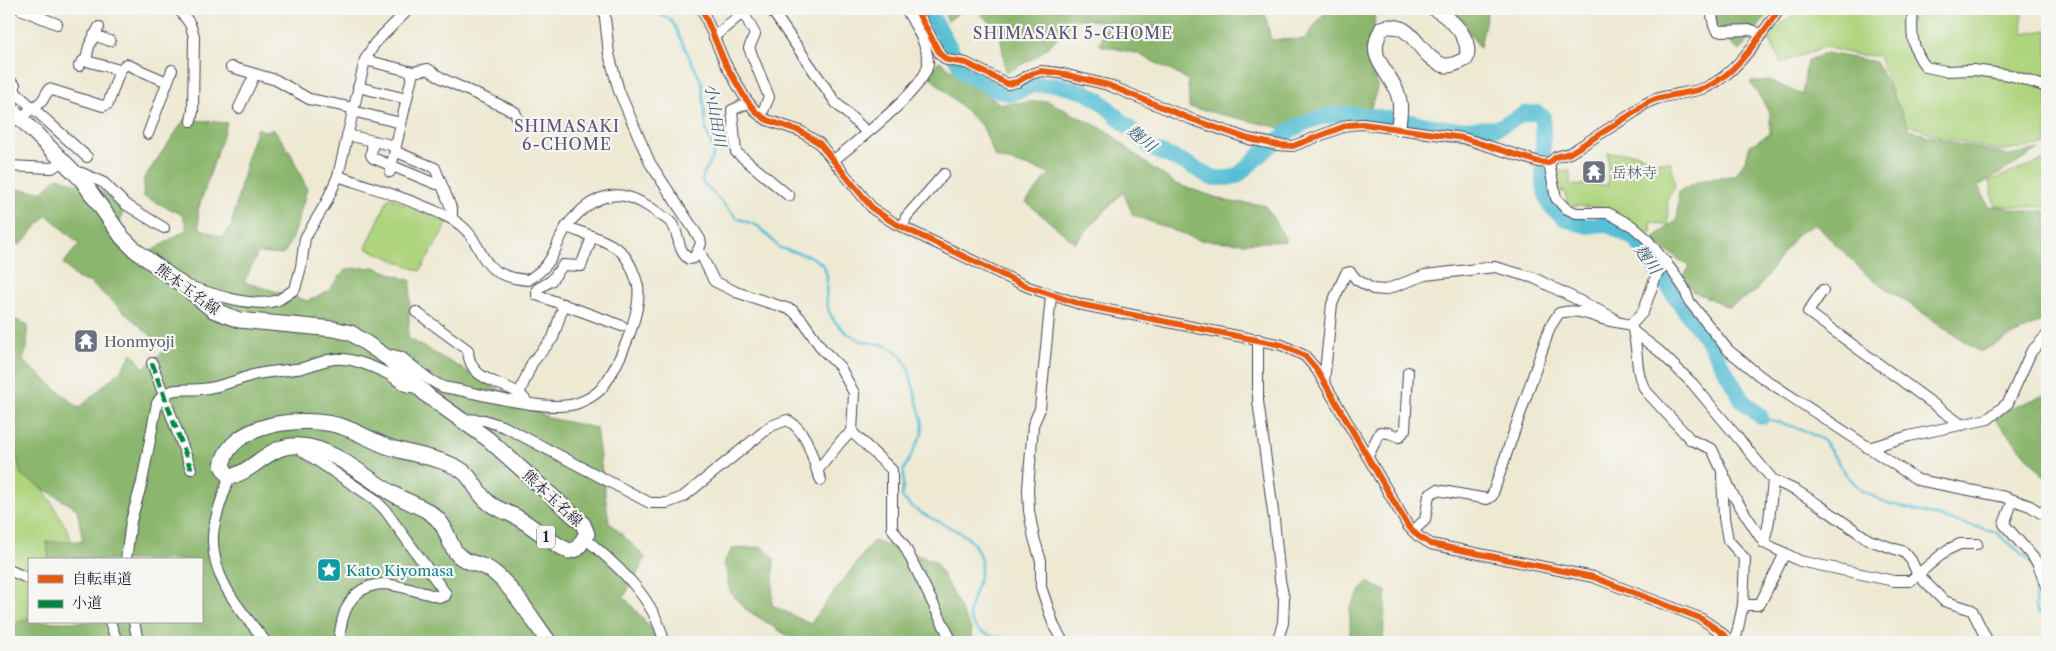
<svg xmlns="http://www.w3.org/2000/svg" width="2056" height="651" font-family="'Libre Caslon Text','Noto Serif JP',serif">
	<rect width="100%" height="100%" fill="#f6f6f2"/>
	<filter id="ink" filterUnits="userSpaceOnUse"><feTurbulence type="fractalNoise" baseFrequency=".02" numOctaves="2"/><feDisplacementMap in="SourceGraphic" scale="10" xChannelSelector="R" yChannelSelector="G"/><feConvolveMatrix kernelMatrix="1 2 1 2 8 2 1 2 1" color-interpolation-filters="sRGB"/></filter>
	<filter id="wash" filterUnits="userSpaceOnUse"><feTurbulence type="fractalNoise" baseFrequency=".0096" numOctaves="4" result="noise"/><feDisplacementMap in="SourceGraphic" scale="20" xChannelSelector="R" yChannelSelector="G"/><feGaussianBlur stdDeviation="1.12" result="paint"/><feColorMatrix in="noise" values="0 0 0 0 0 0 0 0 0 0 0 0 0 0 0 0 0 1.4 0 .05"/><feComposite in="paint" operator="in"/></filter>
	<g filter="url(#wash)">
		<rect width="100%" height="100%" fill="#eee9d3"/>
		<g fill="#afd47e" stroke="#687b5c">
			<path d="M1803,9h218l2,25 24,-4v115l-48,6 -58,-14 -34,-13 -16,-33 -12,-35 -22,-1 -33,-8 -43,16 -13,-27 10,-10z"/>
			<path d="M1608,153h28l21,9h14l4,25 -8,12 2,28 -18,-6v13l-30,-19 -22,-8 -30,-1 -5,-14 -6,-2 -2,-19h14v14h38z"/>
			<path d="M2047,159v48l-52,-1 -6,-25z"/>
			<path d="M389,197l59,26 -28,48 -54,-23z"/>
			<path d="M9,345l26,129 33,57 10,29h-49v62l-20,20z"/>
		</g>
		<g fill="#8bb66d" stroke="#566c54">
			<path d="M942,9h22l-16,12z"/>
			<path d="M976,9h288l7,31 34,-1 22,-30h47l3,79 -8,25 -75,18 -105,-24 -1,-27 -49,-26 -39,-9 8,-23 -31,-3 -39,37 -32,17 -6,-40z"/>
			<path d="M1450,9h38l-8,38z"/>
			<path d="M1725,9h47l-32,42 -12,-9 -15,-24z"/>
			<path d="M1826,53l50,9 34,68 44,13 54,12 31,-5 -61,36 11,20 38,5h20v107l-67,34 -113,-77 -52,-51 -18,10 -42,58 -26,15 -37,-16 -9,-15 7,-9 -39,-27 26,-20 2,-29 20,-10 37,-6 10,-16 4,-14 20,-11v-21l-20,-31 19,-2 33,15 5,-34z"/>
			<path d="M939,61l61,43 47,-3 58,29 45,36 26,18 54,18 35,3 22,36 -45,2 -43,-3 -66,-25 -10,-23 -48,51 -49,-41 24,-29 -55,-16 -12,-30 -55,-52z"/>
			<path d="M185,119l42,4 -29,87 1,18 22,9 10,-10 17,-73 9,-26 8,3 9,-2 17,25 16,35 -13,46 -11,20 -25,-2 -14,29 64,19 20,-10 18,-22 28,-2 37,14 -3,57 141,80 47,10 13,94 37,36 -22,39 39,45h-654v-15l20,-9v4h172v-62h-152l-2,-18 36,-1 -6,-32 -56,-34 -12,-53v-104l18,6v23l-4,14 56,47 43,-39 10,-16 12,15 22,-19 -75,-66 -14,-5 -14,-14 16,-20 -32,-29 -27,30 -8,-4 -3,3v-56l33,4 15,-15 50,17 16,16 -7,29 23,20 48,-30 -4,-14 -40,-19 1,-18z"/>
			<path d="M2047,394v85l-55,-63z"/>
			<path d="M873,541l62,20 36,68 1,13h-175l-53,-34 -14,-16 -6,-30 8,-13 30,-2 12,11 -2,47 38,19z"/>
			<path d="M1367,582l19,9 -3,51h-33v-35z"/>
		</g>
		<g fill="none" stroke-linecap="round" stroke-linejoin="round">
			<g stroke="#57bfd5" stroke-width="2.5">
				<path d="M646,9l24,10 4,6 28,58 4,47 7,20v7l-10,18 -1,7 35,36 21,8 22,22 29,8 8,4 7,6 3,10 -1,22 3,14 6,10 12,11 15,8 22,4 16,9 8,13 15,57 -1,10 -18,35 -2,28c20,24 60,29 73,49 22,33 -25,65 5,85 14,9 30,6 45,11"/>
				<path d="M1761,417l40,12 22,11 23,34 16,17 25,12 109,29 33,28 7,14 -1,33 3,5 9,6"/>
			</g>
			<g stroke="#57bfd5" stroke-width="16">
				<path d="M928,9l37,65 33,17 13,3 22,-9 22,-1 30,8 14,8 53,49 34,14 26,15h16l9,-2c33,-29 59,-61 107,-62 14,-1 29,3 43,4"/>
				<path d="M1410,122l41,7 46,-1 29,-15h11l6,4v60l2,15 5,14 14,12 13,5 11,3 15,-2 9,3 21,11 11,12 38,57 28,37 32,56 19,17"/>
			</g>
		</g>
	</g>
	<g filter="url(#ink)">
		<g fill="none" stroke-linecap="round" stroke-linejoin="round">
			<defs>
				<g id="street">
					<path d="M20,9l37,15"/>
					<path d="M179,9l11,15 4,12 -1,75 -2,10"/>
					<path d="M702,9l23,54 20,35 12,15 10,7 33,11 19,12 54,66 21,14 134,64 55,18 199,40 23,11 12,14 91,156 10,10 13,8 162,33 107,41 18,12 14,12"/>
					<path d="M771,9l65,94 31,29"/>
					<path d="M916,9l24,45 7,6 19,3 42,21 9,-2 14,-8 10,-3 18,2 49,12 83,34 58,20 29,6 15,1 55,-21 15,-1 100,14 76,24 10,1 7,-6 14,-4 65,-41c19,-20 47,-15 72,-25 32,-15 52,-51 73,-78"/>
					<path d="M1711,9l3,17 4,5 34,-1 8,4"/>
					<path d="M1913,9c-2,22 -2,40 13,58l19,4 29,-1 36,5 37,12"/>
					<path d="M743,12l12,22 -6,14 20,49 -8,19"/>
					<path d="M94,35l16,6"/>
					<path d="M714,37l33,-28"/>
					<path d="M365,60l48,12 15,-3 15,10 72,33 5,13"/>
					<path d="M86,61l3,-15 10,-19"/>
					<path d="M79,66l4,-5h3l34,9"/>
					<path d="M231,67l45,13 33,19 44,9"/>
					<path d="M9,80l6,5v7l72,65"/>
					<path d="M358,87l49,12"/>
					<path d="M748,103l-16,7 4,42 53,44"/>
					<path d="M239,108l16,-34"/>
					<path d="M352,111l49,12"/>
					<path d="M20,118l22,-17 7,-12 54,17 5,-2 12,-34 6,-6 41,18"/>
					<path d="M148,134l24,-64"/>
					<path d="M347,135l44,10 8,8 36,15 17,42v9"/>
					<path d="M373,141l-2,14 2,3 63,26 5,-1"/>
					<path d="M834,160c19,-16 96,-74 94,-98 -1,-19 -13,-37 -22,-53"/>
					<path d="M1549,163l7,35 9,10 11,5h32l24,13 14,12 27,34 11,16 5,13 39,49 32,26 158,104 87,17 25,9 17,11"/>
					<path d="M9,166l43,2 11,-7"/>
					<path d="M390,172l23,-100"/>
					<path d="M76,175l6,-2 22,10 21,21 39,24"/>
					<path d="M338,176c32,11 66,21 97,35 6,3 14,6 20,10 35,23 16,54 73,59 26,-16 24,-27 37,-51 4,-8 12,-14 18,-20 32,-26 55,-11 85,11 13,10 7,29 21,39l5,-1 7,-14 -1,-5 -50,-76 -31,-72 -10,-37 -5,-45"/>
					<path d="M903,227l3,-10 38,-43"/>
					<path d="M592,237l-11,29 -18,-1 -12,16 -14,8v6l85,31"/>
					<path d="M699,250l15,31 22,11 56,18 10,10 20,29 18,18 14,26 -2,39 -10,8 -25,31 4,9"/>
					<path d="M189,286c23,8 66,23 89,14 6,-3 12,-8 17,-11l6,-22 4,-29 21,-35 12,-27 27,-116 10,-17 34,-34"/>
					<path d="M1823,290l-15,22 154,113"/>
					<path d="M1051,296l-11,113 -7,16 -5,64 1,22 5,27 7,23v26l13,39 9,16"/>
					<path d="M416,312l52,38c1,37 44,29 59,52"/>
					<path d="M1631,325c9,21 2,46 15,66l45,49 21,9 21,46 31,48 36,18 94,20h16l37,-31 13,-6h17"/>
					<path d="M1631,325l12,-13 13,-36 10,-14"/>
					<path d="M1634,332l25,19 34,33 80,96 24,11 22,14 50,35 35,12 7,8 7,15 26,26 28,9 16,32"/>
					<path d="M1258,339v62l16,118 6,61 4,19 -1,24 -6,19"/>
					<path d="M388,358l5,-3 8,2 29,23 13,7 11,2c31,6 96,24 124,14 8,-3 17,-8 23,-14 17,-21 41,-76 37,-103 -3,-11 -7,-22 -14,-31 -11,-14 -42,-22 -58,-28"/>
					<path d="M152,363l39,106"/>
					<path d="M1324,382l8,-78 14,-31 4,-1 7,8 16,9 12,1 40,-15 70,-8 39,11 78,39 4,5"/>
					<path d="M519,394l13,-31 21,-25 11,-34"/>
					<path d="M462,419l22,1 21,7 145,76h17l16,-6 88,-71 16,-6c19,10 24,32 30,51"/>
					<path d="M852,432l40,38v58l13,19 47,95"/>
					<path d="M298,448l75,50 12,12 61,84 -1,2 -5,1c-15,-3 -43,-13 -57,-13 -34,2 -42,30 -44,58"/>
					<path d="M1868,448l41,-12 79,-17 20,-16 23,-51 16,-17"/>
					<path d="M1368,456l12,-24 9,1 10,4 6,-7 3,-58"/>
					<path d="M1722,475l2,43 4,22 17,19 -2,46 -8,37"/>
					<path d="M229,477c-5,19 -15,38 -16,59 -2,43 28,75 53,106"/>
					<path d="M2013,500l-9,24 33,38 10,26"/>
					<path d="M1413,531l12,-11 4,-25 8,-5 50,9 5,-3 58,-169 9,-14c21,-5 29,2 47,7 8,2 17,3 25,5"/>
					<path d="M587,534v6c32,27 68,59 77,102"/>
					<path d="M1764,543l5,-22 4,-41"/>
					<path d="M126,560l5,-39 11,-39 15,-79c11,-18 26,-12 44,-14 18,-1 35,-9 52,-14 16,-4 33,-4 49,-7 13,-3 27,-11 41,-9 15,1 33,9 47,16 9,6 15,14 26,12"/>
					<path d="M9,570l20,9"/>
					<path d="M1743,605h15l3,-3 24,-49"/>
					<path d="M110,622l7,20"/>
					<path d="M134,622l4,20"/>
					<path d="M1714,642l7,-9"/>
				</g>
				<path id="secondary" d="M1398,128c2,-12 4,-24 -1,-36 -10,-25 -32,-34 -15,-64 31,-10 36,29 61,37 8,2 16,-3 23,-6 7,-21 -15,-40 -31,-50"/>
				<path id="primary" d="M9,107l73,73 40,57 13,13 46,34 32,26 26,10 95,9 17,4 37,25 40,38 60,43 95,85 4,10 -10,15 -8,2c-19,-8 -33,-23 -51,-33 -9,-6 -22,-8 -30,-16 -10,-8 -14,-21 -24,-30 -18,-14 -53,-17 -75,-25 -17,-6 -32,-16 -49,-21 -35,-11 -111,-4 -118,40l7,11c26,-5 39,-34 72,-31 34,2 65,33 94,49 14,8 34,13 45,27 8,9 9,24 18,33 9,9 21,8 31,14 20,12 45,53 60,73"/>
			</defs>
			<use href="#street" stroke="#414052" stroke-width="12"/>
			<use href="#secondary" stroke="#414052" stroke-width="16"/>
			<use href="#primary" stroke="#414052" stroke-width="17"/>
			<use href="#street" stroke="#fff" stroke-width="10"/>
			<use href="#secondary" stroke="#fff" stroke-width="14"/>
			<use href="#primary" stroke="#fff" stroke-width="15"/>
			<path stroke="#00873e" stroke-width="5" stroke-dasharray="10 5" stroke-linecap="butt" d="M152,363l39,106"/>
			<defs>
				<g id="cycleway">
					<path d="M702,9l23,54 20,35 12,15 10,7 33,11 19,12 54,66 21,14 134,64 55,18 199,40 23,11 12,14 91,156 10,10 13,8 162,33 107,41 18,12 14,12"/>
					<path d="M916,9l24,45 7,6 19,3 42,21 9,-2 14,-8 10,-3 18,2 49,12 83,34 58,20 29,6 15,1 55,-21 15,-1 100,14 76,24 10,1 7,-6 14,-4 65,-41c19,-20 47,-15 72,-25 32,-15 52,-51 73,-78"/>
				</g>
			</defs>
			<use href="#cycleway" stroke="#f6f6f2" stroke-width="9"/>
			<use href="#cycleway" stroke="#e8590c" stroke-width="6"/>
		</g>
	</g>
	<defs>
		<symbol id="temple-square" viewBox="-11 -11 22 22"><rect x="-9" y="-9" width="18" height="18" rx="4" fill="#6b7280" stroke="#f6f6f2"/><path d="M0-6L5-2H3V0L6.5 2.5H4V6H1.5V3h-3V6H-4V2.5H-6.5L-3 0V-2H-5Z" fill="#fff"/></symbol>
		<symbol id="sight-square" viewBox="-11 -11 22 22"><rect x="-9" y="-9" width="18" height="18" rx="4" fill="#0f9aa8" stroke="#f6f6f2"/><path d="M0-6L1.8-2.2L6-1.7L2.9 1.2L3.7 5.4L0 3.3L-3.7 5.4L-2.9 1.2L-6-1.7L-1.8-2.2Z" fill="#fff"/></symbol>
	</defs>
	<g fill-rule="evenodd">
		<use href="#temple-square" x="1580" y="158" width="28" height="28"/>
		<use href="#temple-square" x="72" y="327" width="28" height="28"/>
		<use href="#sight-square" x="315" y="556" width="28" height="28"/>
	</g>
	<g text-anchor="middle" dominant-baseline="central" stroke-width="4.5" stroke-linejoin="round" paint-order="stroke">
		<rect fill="#f6f6f2" stroke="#626272" stroke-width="1" x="537" y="525.5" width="18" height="23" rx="4"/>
		<g font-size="14" font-weight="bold" fill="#22223b">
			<text x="546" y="537">1</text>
		</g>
		<g font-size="15" fill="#5b616d" stroke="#f6f6f2" text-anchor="start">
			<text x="1612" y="172">岳林寺</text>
			<text x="104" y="341">Honmyoji</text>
		</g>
		<g font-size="15" fill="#22223b" stroke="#f6f6f2">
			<text transform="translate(188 289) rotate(36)">熊本玉名線</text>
			<text transform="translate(553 498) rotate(43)">熊本玉名線</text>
		</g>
		<g font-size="15" fill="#0d838f" stroke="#f6f6f2" text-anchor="start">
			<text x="346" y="570">Kato Kiyomasa</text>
		</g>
		<g font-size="16" letter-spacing="1" fill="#5a5276" stroke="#f6f6f2">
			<text x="1073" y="33">SHIMASAKI 5-CHOME</text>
			<text x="567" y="126">SHIMASAKI<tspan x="567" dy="18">6-CHOME</tspan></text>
		</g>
		<g font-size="16" font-style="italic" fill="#355971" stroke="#f6f6f2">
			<text transform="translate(716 115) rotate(81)">小山田川</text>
			<text transform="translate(1142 138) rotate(39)">麹川</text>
			<text transform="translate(1648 259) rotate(54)">麹川</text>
		</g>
	</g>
	<rect width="2056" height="651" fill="none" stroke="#f6f6f2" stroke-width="30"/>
	<rect x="28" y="558" width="175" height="65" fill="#f6f6f2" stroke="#a1a1a9"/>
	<rect x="38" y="575" width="25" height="8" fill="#e8590c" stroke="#a1a1a9"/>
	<text x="72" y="584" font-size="15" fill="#22223b">自転車道</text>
	<rect x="38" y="600" width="25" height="8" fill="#00873e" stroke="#a1a1a9"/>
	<text x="72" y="608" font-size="15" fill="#22223b">小道</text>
</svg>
